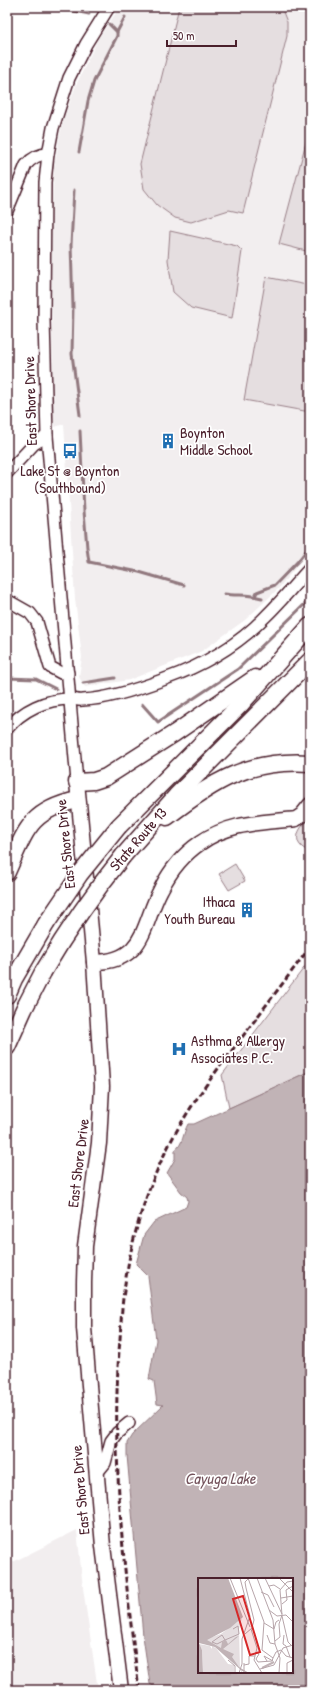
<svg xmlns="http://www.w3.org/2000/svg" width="317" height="1697" font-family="'Patrick Hand',sans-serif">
	<rect width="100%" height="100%" fill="#fff"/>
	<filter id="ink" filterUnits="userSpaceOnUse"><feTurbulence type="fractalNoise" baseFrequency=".025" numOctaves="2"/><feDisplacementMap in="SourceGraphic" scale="8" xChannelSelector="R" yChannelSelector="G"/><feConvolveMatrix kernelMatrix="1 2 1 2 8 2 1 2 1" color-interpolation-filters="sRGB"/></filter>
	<g filter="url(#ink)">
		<g fill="#f2eeef">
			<path d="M120,7h190v543l-32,39 -33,31 -43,31 -73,29 -44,7 -6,-10 3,-20 -7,-58 -11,-175 -9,3 -2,-11 -2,-188 3,-61 8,-43 14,-39 22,-46z"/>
			<path d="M77,1530l6,58 15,102h-91v-125z"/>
		</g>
		<g fill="#e5dee0" stroke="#987e86">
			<path d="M179,7h102l6,15v14l-44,177 -14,-3 -38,12 -16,-4 -18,-13 -13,-16 -4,-25z"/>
			<path d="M310,127v125l-31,-8z"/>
			<path d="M170,231l67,15 5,5 -10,67 -41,-10 -18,-16 -5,-32z"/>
			<path d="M310,272v140l-66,-12 22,-123 41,8z"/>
			<path d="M310,820v31c-19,-5 -14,-24 0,-31z"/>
			<path d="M235,864l10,17 -16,9 -10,-16z"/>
			<path d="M310,960v111l-81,37 -7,-33z"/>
		</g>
		<path fill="#c1b3b6" stroke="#91787e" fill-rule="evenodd" d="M310,1071v619h-154l-1,-3 -5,-3 -7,-48 -16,-181v-12l5,-8 31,-30 -6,-1 -3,-23 -5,-2 7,-39 -8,-64 -12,-12 8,-29 10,-13 32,-15 2,-6 -1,-4 -6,-5 -14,-19 8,-14v-9c8,-5 8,-17 13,-26h6zM199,1579h93v93h-93z"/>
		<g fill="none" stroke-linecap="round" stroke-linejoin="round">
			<g stroke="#91787e" stroke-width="3">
				<path d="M55,7l34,7"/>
				<path d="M130,10l2,-3"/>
				<path d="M117,32l8,-15"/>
				<path d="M79,152l9,-51 6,-20 23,-45v-4l-8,-8"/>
				<path d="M74,190l-3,55 2,62 -1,47 8,61"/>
				<path d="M80,431l4,80 3,37 2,14 50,10 45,13"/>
				<path d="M224,594c13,2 25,0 38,4"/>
				<path d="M255,596l2,-4 18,-7 24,-25 11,-14"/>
				<path d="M7,678l29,1 20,10"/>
				<path d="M83,683l32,-5"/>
				<path d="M142,704l16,18 80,-53 71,-69"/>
			</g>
			<defs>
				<g id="minor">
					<path d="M7,211l19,-46c6,-7 12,-11 22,-11"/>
					<path d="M7,473l27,-29 13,-8"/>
					<path d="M7,600l23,13 7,9 13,45 11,6h7"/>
					<path d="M7,729c15,-19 39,-30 64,-30 4,0 8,2 12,1 25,-1 58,-12 82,-21 36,-13 73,-34 100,-62 16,-15 30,-33 45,-49"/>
					<path d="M77,782l-30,-346 -3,-116 1,-138 3,-28 5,-26 16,-50 17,-34 23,-37"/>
					<path d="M96,1474l9,-11 6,-22 6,-8 12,-10"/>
				</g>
				<g id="major">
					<path d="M77,782l17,180 8,124 -3,57 -14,103 -1,37v45l19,218 18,144"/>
					<path d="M94,962c52,0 48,-38 67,-73 9,-18 23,-35 39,-46 29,-21 62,-20 96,-24l6,-4 8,-10"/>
				</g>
				<g id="highway">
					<path d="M77,782l17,-1 12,-4 69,-44 80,-55"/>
					<path d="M167,817c47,-36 81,-58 143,-54"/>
					<path d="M119,826l123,-123 68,-77"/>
					<path d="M123,856l53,-60 134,-135"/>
					<path d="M7,872c19,-42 22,-61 70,-72"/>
					<path d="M7,995l7,-16 32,-55"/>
					<path d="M7,1047l17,-38 19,-37"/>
				</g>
			</defs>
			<use href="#minor" stroke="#4a1f2b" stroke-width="14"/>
			<use href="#major" stroke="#4a1f2b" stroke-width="17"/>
			<use href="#highway" stroke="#4a1f2b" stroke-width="19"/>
			<use href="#minor" stroke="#fff" stroke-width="11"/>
			<use href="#major" stroke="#fff" stroke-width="14"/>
			<use href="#highway" stroke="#fff" stroke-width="16"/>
			<path stroke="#4a1f2b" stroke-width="3" stroke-dasharray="6 3" stroke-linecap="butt" d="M139,1690c-14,-112 -28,-226 -20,-339 2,-20 2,-41 5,-60 6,-47 20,-95 41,-138 20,-41 47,-77 75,-113 23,-31 47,-62 70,-93"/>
			<defs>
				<g id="highway-bridge">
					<path d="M46,924l34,-50 39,-48"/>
					<path d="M43,972c24,-41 50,-79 80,-116"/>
				</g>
			</defs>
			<use href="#highway-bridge" stroke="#4a1f2b" stroke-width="19" stroke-linecap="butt"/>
			<use href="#highway-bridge" stroke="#fff" stroke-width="16"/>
		</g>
	</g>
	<defs>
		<symbol id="building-bare" viewBox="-9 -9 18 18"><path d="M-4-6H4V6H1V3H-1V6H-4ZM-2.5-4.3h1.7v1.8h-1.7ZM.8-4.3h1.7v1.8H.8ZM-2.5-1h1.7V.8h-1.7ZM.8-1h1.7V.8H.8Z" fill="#1f6fb2" stroke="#fff" stroke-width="2.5" paint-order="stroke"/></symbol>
		<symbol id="bus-bare" viewBox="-9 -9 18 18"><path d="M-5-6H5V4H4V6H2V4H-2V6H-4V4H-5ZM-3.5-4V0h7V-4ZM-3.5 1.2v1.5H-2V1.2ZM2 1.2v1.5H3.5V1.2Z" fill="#1f6fb2" stroke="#fff" stroke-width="2.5" paint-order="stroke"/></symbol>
		<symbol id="hospital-bare" viewBox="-9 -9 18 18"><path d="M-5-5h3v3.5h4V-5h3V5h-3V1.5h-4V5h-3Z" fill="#1f6fb2" stroke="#fff" stroke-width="2.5" paint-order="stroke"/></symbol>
	</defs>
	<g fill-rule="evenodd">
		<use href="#building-bare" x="157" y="430" width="22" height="22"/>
		<use href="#bus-bare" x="59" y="440" width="22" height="22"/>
		<use href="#building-bare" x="236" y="899" width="22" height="22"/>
		<use href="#hospital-bare" x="168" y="1038" width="22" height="22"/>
	</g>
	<g text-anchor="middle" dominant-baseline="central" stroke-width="3.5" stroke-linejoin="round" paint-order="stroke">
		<g font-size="15" fill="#4a1f2b" stroke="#fff">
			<text transform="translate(30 401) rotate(-92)">East Shore Drive</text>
			<text transform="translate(138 839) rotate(-49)">State Route 13</text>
			<text transform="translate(65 844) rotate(-96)">East Shore Drive</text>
			<text transform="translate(78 1163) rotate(-83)">East Shore Drive</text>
			<text transform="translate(80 1490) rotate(-95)">East Shore Drive</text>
		</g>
		<g font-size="15" fill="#4a1f2b" stroke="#fff" text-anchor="start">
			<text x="180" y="432">Boynton<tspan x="180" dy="17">Middle School</tspan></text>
			<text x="70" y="470" text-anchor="middle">Lake St @ Boynton<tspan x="70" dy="17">(Southbound)</tspan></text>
			<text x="235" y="901" text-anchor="end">Ithaca<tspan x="235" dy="17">Youth Bureau</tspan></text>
			<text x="191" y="1040">Asthma &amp; Allergy<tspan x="191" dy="17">Associates P.C.</tspan></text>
		</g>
		<g font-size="16" font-style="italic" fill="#74535c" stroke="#fff">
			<text x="220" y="1478">Cayuga Lake</text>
		</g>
	</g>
	<g transform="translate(198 1578)">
		<rect width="95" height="95" fill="#fff"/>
		<path d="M44,40l-3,11 1,40 -20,-20 -13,-6 -1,-4 15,-5zM1,66l11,2 2,3v-3l4,2 12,16 6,1v8h-31l-1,-23z" fill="#e5dee0"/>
		<path d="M0,0h30l15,39 -13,11 -23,12 14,8 1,-6 4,-2 2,4 8,-7 3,-1 -16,13 11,5 -2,3 7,10 10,6 -7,-2 -27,-24 -16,-4 3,7 1,23h-5z" fill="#c1b3b6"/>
		<path fill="none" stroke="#c1b3b6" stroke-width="2" d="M64,90l12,-6"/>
		<path fill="none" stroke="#b7a5aa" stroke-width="1" d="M32,0l20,49M50,0l16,44 -2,28M59,0l16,42 2,24 5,14 -1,15M67,0l17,36M81,0l14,14M71,8l5,-1 6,4M63,14l7,3 6,12M83,20l12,-2M84,26l5,-4 -1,-10 7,-4M71,32l8,6 9,-1 7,7M84,38l6,26 3,3M66,45l10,6 2,-7 3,-2M53,51l6,19 -3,12 8,13M47,56l7,-6 2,-8 -8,-32 -1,-6 3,-3M24,57l3,5 -8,4 -5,-2zM69,57l3,8 5,1M86,57l-1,9 3,2 4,11M27,62l14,-6 -1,-8 -5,3M77,63l5,-4 -1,-13 3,-9 -2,-25 7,-8 6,-1M64,72l11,8 3,-6 5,-2 5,6 7,2M59,75l2,1 -3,5 2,3 14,-1 1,-3M30,82l7,6v7M69,83l-3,-5 9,5M46,87l5,-1v-8h6M62,91l14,-4 9,-17 10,-3M43,94l3,1v-10M41,95l3,-9v-25l8,-23 -10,-38M89,95v-10l6,-3"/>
		<path fill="#d62828" fill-opacity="0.15" stroke="#d62828" stroke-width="2" d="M45,18l17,56 -10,3 -17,-56z"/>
		<rect width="95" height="95" fill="none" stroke="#4a1f2b" stroke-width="2"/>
	</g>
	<rect width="317" height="1697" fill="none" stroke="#fff" stroke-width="24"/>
	<rect x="12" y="12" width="293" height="1673" fill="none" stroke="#4a1f2b" stroke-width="1.5" filter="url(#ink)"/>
	<path d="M167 40v6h69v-6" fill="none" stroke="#4a1f2b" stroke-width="2"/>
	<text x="173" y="40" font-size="12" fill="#4a1f2b" stroke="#ffffff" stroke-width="3" paint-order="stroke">50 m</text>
</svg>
